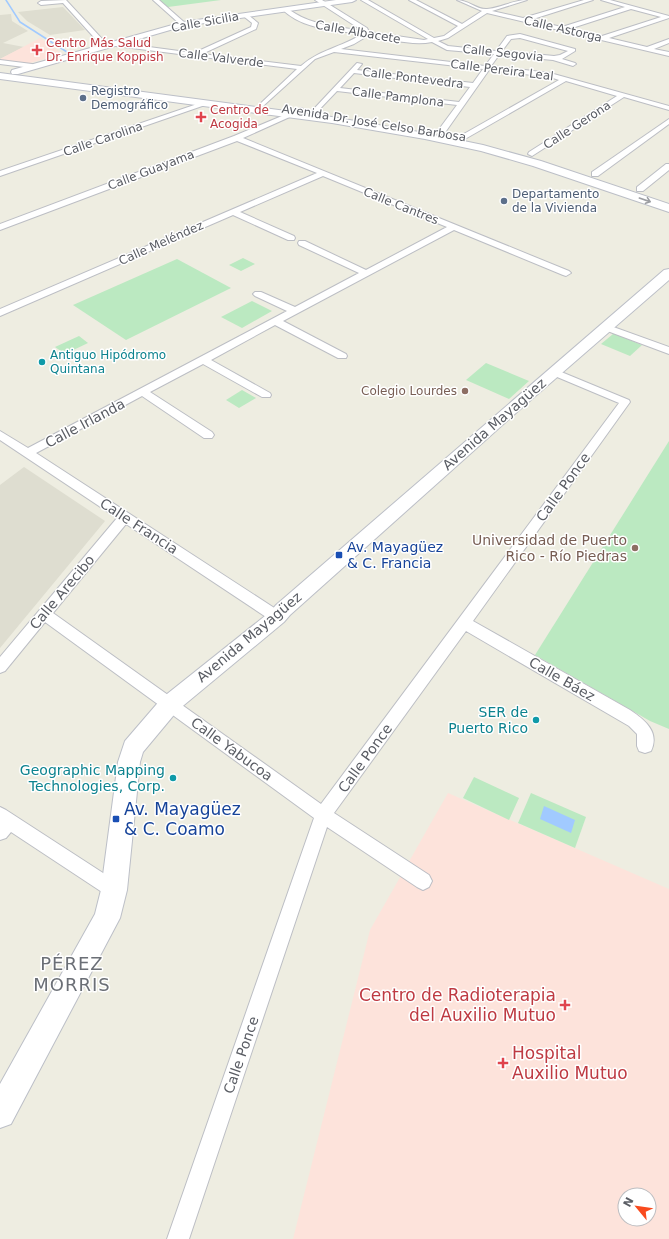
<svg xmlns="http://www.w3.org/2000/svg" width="669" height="1239" font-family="'DejaVu Sans',sans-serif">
	<rect width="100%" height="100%" fill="#eeede1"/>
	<g fill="#deddd0">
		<path d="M63,7l22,23 -35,5 -23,-14 -9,-9z"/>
		<path d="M11,14l1,7 16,10 -25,12 21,4 -24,12v-44z"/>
		<path d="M24,467l81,54 -105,127v-163z"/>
	</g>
	<g fill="#fde3db" fill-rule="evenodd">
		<path d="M40,38l23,16 -33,9 -9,1 -21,-3v-2z"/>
		<path d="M448,793l221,96v350h-376l77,-309zM625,1195h24v24h-24z"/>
	</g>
	<g fill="#bbe9c1">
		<path d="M157,0h64l-53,7h-3z"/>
		<path d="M243,258l12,6 -14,7 -12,-6z"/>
		<path d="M177,259l54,29 -105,52 -53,-35z"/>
		<path d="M252,301l20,10 -30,17 -21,-11z"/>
		<path d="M613,334h2l27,11 -12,11 -29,-12z"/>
		<path d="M79,336l9,7 -23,11 -10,-7z"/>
		<path d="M486,363l43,18 -20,18 -43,-19z"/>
		<path d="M242,390l14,8 -17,10 -13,-8z"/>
		<path d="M669,441v288l-19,-8 -115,-66z"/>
		<path d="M474,777l45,21 -10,22 -46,-22z"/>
		<path d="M531,793l55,24 -11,31 -57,-25z"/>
	</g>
	<path fill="#a1caff" d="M544,806l31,14 -4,13 -31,-14z"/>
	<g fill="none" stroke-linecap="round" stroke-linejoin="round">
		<path stroke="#a1caff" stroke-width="1.5" d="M6,0l14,22 47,30"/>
		<defs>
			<g id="street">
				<path d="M66,0l38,41 90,12 57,-26 1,-4 -10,-8 5,-1 11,9 -2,6 -54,25 99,12c18,-16 41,-19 61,-32 -27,-4 -59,-4 -80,-25l5,-1c24,18 47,18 76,23l-48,-31h7l45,28 2,4 55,8 4,-1 -67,-39h7l66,38 10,-2 14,-10 -49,-26h7l46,24 20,-13 -25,-11c11,0 20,10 30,9 14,-1 26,-9 40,-9l-35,11 31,7 61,-18h9l-63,20 32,7 63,-20 -24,-7h9l59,16v2l-60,20 38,9 22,-8v4l-15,6 15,3v4l-182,-43 -39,25 -10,3 10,5 48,5 11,-15 13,-2 55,15v2l-13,8 13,4 1,1 -3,2 -20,-6 -54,-5 -8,11 59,7 119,33v4l-45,-13 -92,59 -4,-2 1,-2 88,-56 -51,-15 -101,58 -4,-2 1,-2 97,-55 -9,-3 -61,-7 -45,64h-3l-4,-2 20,-27 -120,-14 -21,22 -5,-1 46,-49 5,1 -5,6 116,13 10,-14 -149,-17 -19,7 -53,48 -3,-2 1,-1 37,-35 -197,-25 -37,-41 -22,2 -3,-2 3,-2zM631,9l30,8 -59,19 -33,-7zM369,35c20,4 43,11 63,7l15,8 47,4 -9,12 -144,-17 13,-5zM520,38l48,13 -8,4 -6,1 -52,-5 9,-12zM354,73l116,14 -11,15 -119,-14z"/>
				<path d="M153,0h6l26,23v2h-4z"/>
				<path d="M0,60l32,4 3,2 -3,2 -32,-4z"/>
				<path d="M206,101l3,2 -1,1 -208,72v-5z"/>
				<path d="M301,108l2,1v2l-60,27 326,133 2,2 -5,3 -3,-1 -109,-45 -171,91 63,33 1,2 -1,2h-8l-63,-33 -64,35 59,33 1,2 -1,2h-8l-59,-33 -53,28 62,40 2,3 -2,3h-8l-62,-42 -106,57 246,160 2,4 -2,4 -5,1 -5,-1 -146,-97 -73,89 268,191 298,-401 -69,-29 -1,-2 1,-2 4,-1 75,31 1,2 -157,219 157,89c15,10 30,22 21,41l-6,2 -6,-2 -2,-5v-12l-8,-8 -163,-95 -132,182 95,62 3,6 -3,6 -6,3 -6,-3 -90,-60 -138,412h-22l147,-421 -269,-196 -40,49 -5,2v-16l117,-139 -117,-78v-9l28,17 259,-137 -32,-15 -2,-2 2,-2h6l34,15 64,-34 -60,-28 -1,-2 1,-2h6l61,29 81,-43 -124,-51 -83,36 54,24 1,2 -1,2h-6l-55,-25 -233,101v-7l317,-136 -80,-32 -237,89v-6l234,-88z"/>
				<path d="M669,119v5l-71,52h-6v-4z"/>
				<path d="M666,164h3v6l-26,21h-6v-4z"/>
				<path d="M605,324l64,23v7l-67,-25 -2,-2 2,-2z"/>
				<path d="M0,807l6,3 114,74 3,6 -3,6 -6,3 -6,-3 -97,-64 -5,6 -6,2z"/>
			</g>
			<g id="secondary">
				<path d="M336,0h20l-4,2 -168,24 -166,48h-6l-1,-2 1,-2 171,-48z"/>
				<path d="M0,73l332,44 93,16 58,12 58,16 128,43v8l-136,-46 -52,-15 -56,-12 -93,-16 -332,-44z"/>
				<path d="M669,269v11l-152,132 -227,203 -6,7 -106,88 -35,42 -3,10 -13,128 -7,28 -109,206 -11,4v-44l95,-170 6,-24 17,-128 7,-21 37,-43 108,-86 6,-7 388,-335z"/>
			</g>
		</defs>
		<use href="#street" stroke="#bcbec4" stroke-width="2"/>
		<use href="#secondary" stroke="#bcbfc7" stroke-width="2"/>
		<use href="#street" fill="#fff" fill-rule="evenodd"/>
		<use href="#secondary" fill="#fff" fill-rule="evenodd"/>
	</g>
	<defs><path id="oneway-shaft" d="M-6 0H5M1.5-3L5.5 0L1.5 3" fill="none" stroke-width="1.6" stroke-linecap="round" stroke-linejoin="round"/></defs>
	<use stroke="#9c9ea2" href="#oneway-shaft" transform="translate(645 200) rotate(19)"/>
	<g fill="#e0444e" stroke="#fff" stroke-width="1.5">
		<path d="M35 44h4v4h4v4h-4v4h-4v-4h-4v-4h4z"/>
		<path d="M199 111h4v4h4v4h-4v4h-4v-4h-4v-4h4z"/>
		<path d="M563 999h4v4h4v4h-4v4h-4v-4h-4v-4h4z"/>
		<path d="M501 1057h4v4h4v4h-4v4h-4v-4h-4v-4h4z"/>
	</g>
	<g fill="#5c6f8a" stroke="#fff" stroke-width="1.5">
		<circle cx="83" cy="98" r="4"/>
		<circle cx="504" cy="201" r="4"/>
	</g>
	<g fill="#0f9aa8" stroke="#fff" stroke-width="1.5">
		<circle cx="42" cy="362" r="4"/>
		<circle cx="536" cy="720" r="4"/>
		<circle cx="173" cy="778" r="4"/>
	</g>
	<g fill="#8d6e63" stroke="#fff" stroke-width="1.5">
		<circle cx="465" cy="391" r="4"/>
		<circle cx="635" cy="548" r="4"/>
	</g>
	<g fill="#1a4fb4" stroke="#fff" stroke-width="1.5">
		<rect x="335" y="551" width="8" height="8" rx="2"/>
		<rect x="112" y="815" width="8" height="8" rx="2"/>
	</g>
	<g text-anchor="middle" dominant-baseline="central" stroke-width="3" stroke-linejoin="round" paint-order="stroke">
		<g font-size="12" fill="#5a5d64" stroke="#fff">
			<text transform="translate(205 22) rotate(-10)">Calle Sicilia</text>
			<text transform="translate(563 29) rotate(13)">Calle Astorga</text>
			<text transform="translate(358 32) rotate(10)">Calle Albacete</text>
			<text transform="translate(503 53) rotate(6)">Calle Segovia</text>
			<text transform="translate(221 58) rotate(7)">Calle Valverde</text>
			<text transform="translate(502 70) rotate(7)">Calle Pereira Leal</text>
			<text transform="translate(413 78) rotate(7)">Calle Pontevedra</text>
			<text transform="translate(398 97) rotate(7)">Calle Pamplona</text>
			<text transform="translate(374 123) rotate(9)">Avenida Dr. José Celso Barbosa</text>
			<text transform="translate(577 125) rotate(-33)">Calle Gerona</text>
			<text transform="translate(103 139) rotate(-19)">Calle Carolina</text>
			<text transform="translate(151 170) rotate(-21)">Calle Guayama</text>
			<text transform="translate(401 206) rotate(22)">Calle Cantres</text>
			<text transform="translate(161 243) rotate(-24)">Calle Meléndez</text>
		</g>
		<g font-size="12" fill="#be3a42" stroke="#fff" text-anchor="start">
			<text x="46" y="43">Centro Más Salud<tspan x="46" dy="14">Dr. Enrique Koppish</tspan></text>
			<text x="210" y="110">Centro de<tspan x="210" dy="14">Acogida</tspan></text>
		</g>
		<g font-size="12" fill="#4e5e75" stroke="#fff" text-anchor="start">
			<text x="91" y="91">Registro<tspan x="91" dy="14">Demográfico</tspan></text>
			<text x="512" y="194">Departamento<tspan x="512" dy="14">de la Vivienda</tspan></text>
		</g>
		<g font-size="12" fill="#0d838f" stroke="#fff" text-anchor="start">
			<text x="50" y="355">Antiguo Hipódromo<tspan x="50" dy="14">Quintana</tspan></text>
		</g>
		<g font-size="12" fill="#785e54" stroke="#fff" text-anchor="end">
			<text x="457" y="391">Colegio Lourdes</text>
		</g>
		<g font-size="14" fill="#5a5d64" stroke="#fff">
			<text transform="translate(85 423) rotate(-28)">Calle Irlanda</text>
			<text transform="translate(494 424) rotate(-41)">Avenida Mayagüez</text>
			<text transform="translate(563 487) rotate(-54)">Calle Ponce</text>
			<text transform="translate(139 526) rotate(33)">Calle Francia</text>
			<text transform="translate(62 592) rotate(-50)">Calle Arecibo</text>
			<text transform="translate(249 637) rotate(-40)">Avenida Mayagüez</text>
			<text transform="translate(562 679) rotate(30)">Calle Báez</text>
			<text transform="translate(232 749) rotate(36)">Calle Yabucoa</text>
			<text transform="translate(365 758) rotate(-54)">Calle Ponce</text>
			<text transform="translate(241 1055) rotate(-71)">Calle Ponce</text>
		</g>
		<g font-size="14" fill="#785e54" stroke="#fff" text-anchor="end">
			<text x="627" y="540">Universidad de Puerto<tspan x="627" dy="16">Rico - Río Piedras</tspan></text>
		</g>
		<g font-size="14" fill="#164399" stroke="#fff" text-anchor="start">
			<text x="347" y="547">Av. Mayagüez<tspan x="347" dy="16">&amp; C. Francia</tspan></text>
		</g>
		<g font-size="14" fill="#0d838f" stroke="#fff" text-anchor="end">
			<text x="528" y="712">SER de<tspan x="528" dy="16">Puerto Rico</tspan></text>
			<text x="165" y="770">Geographic Mapping<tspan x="165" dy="16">Technologies, Corp.</tspan></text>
		</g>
		<g font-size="17" fill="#164399" stroke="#fff" text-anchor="start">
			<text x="124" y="809">Av. Mayagüez<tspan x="124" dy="20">&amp; C. Coamo</tspan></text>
		</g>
		<g font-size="17" fill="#be3a42" stroke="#fff" text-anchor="end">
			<text x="556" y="995">Centro de Radioterapia<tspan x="556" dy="20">del Auxilio Mutuo</tspan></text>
			<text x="512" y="1053" text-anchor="start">Hospital<tspan x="512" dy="20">Auxilio Mutuo</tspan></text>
		</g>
		<g font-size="18" letter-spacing="1" fill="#6b6f76" stroke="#fff">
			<text x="72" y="963">PÉREZ<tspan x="72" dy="21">MORRIS</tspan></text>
		</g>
	</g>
	<g transform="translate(637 1207) rotate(299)"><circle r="19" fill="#ffffff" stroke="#bdbec1"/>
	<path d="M0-3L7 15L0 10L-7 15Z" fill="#f94a1d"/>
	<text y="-6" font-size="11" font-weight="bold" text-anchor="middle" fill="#5a5d64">N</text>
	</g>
</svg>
